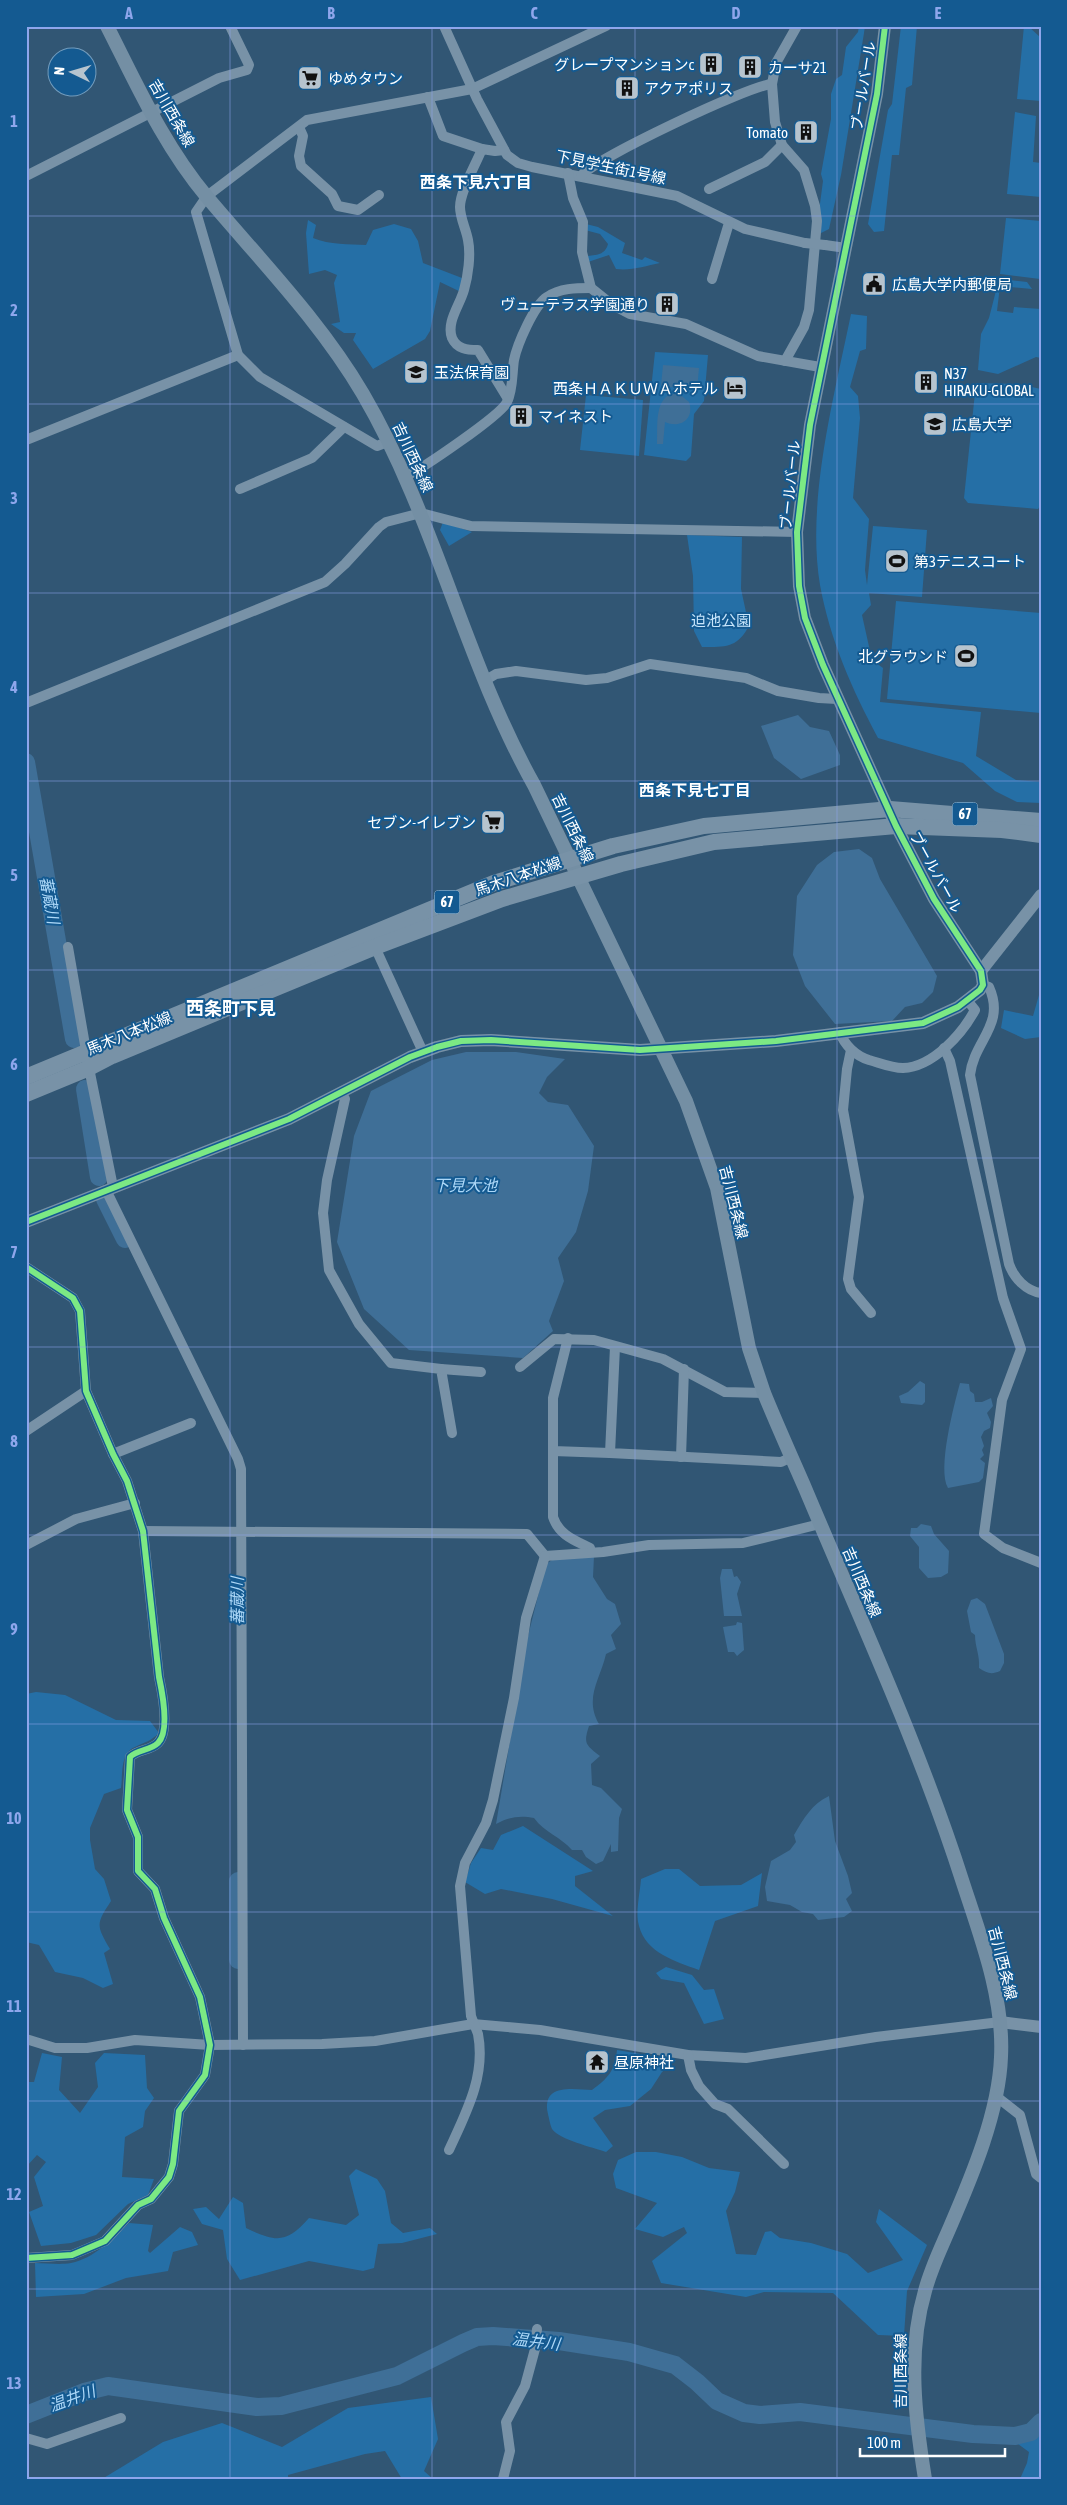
<svg xmlns="http://www.w3.org/2000/svg" width="1067" height="2505" font-family="'Asap Condensed','Noto Sans JP',sans-serif">
	<rect width="100%" height="100%" fill="#315674"/>
	<g fill="#256fa6">
		<path d="M859,26h6l-1,7 -23,142 -12,54 -10,5v-23l4,-30 -2,-7 10,-55v-25l5,-15 6,-4 4,-28 12,-15z"/>
		<path d="M901,26h16l-5,59 -6,3 -7,67h-7l-8,76 -10,1 -6,-8 20,-114 4,-6z"/>
		<path d="M1024,26h4l13,12v63l-24,-2z"/>
		<path d="M1015,112l21,4 -3,46 8,1v34l-34,-3z"/>
		<path d="M1006,218l35,3 -1,58 -40,-5z"/>
		<path d="M308,220l8,5 -3,13c17,7 36,6 53,7l7,-15 21,-6 17,5 7,12 5,22 39,15 -1,14 -21,-10 -10,49 -5,8 -52,30 -20,-29 3,-7h-12l-13,-9 9,-2 -6,-39 3,-8 -12,-5 -16,4 -3,-41z"/>
		<path d="M586,224l12,3 27,16 -3,10 20,7 3,-3 15,6c-15,3 -29,8 -44,6l-7,-14 -21,7 -2,-6c11,-1 19,-1 22,-12l-8,-10 -15,-4z"/>
		<path d="M999,279l28,3 5,7 -32,-3 -3,25 16,2 1,-6 27,2v49l-5,-1 -38,17 -20,-4 3,-36 8,-16z"/>
		<path d="M851,314l16,2 -1,33 -6,2 -10,36 8,9 2,22 -7,80 16,21 -4,51 2,15 6,-59 54,4 -5,67 -53,-4 2,12 -9,10 10,45 11,8 -3,34 101,10 -5,44 40,24 25,2v21l-24,-1 -22,-11 -32,-28 -85,-25c-26,-49 -48,-98 -58,-153 -14,-83 14,-188 31,-271z"/>
		<path d="M655,352l53,3 -4,46 -10,13 -3,42 -5,5 -42,-6z"/>
		<path d="M976,383l42,1 23,5v116l-3,4 -70,-6 -4,-5z"/>
		<path d="M586,395l57,5 -4,56 -59,-6z"/>
		<path d="M443,522l29,10 -23,14 -9,-16z"/>
		<path d="M687,535l55,2 -1,52 8,37c-12,22 -23,21 -47,21l-8,-16 -1,-55z"/>
		<path d="M896,601l145,12v100l-154,-14z"/>
		<path d="M1041,988v49l-16,2 -24,-11 3,-18 29,6z"/>
		<path d="M36,1692l29,3 51,25 34,1 9,12c-8,8 -14,9 -24,14 -15,6 -12,27 -14,41l-17,6 -14,34v12l5,29 9,10 7,22c-15,23 -15,24 -1,48l-6,4 9,31 -10,4 -20,-10 -28,-6 -16,-27 -13,-3v-248z"/>
		<path d="M523,1826l70,45 -18,5v10l38,30 -61,-17 -51,-10 -16,5 -20,-12 6,-19 10,-15 12,2 8,-15z"/>
		<path d="M665,1869h14l21,17 41,-1 21,-12 -4,33 -43,15 -16,49c-24,-9 -53,-17 -60,-44 -4,-13 1,-33 2,-47z"/>
		<path d="M666,1967l26,8 12,15 10,-1 10,30 -20,5 -20,-41 -23,-4 -5,-6z"/>
		<path d="M617,2050l59,10 -14,12 -11,17 -21,17 -25,4 -12,8 20,28 -7,6c-14,-5 -46,-12 -54,-23 -2,-4 -3,-11 -4,-15 -7,-31 25,-25 44,-24 16,-12 23,-19 25,-40z"/>
		<path d="M42,2053l20,4 -3,33 21,23 18,-26 -3,-24 9,-10 41,2 2,33 7,10 -9,13 -2,16 -18,10 -3,40 32,2 -6,16 -20,9 -32,31 -25,8 -30,3 -12,-34 14,-6 -9,-29 12,-15 -9,-7 -11,12v-85h8z"/>
		<path d="M636,2152h20l26,5 27,11 31,4 -5,20 -9,19 10,43 20,1 9,-23 6,-1 9,7 31,5 36,11 21,19 35,-13 -27,-38 3,-13 48,36 -20,46 -3,45 -26,-1 -45,-42 -69,-1 -18,5 -85,-14 -9,-22 35,-28 -3,-6 -21,10 -28,-8 22,-26 -41,-15 -3,-14 5,-14z"/>
		<path d="M356,2169l21,10 8,12 6,32 12,10 27,-5 7,6 -35,9 -24,1 -4,24 -11,3 -54,-10 -69,19 -13,-21 -4,-29 -21,-6 -9,-15 13,-2 13,12 14,-22 10,6 3,25c30,14 40,16 63,-10l37,7 13,-10 -10,-39z"/>
		<path d="M129,2223l24,2 -5,26 2,2 30,-26 12,5 6,13 -25,7 -5,19 -42,7 -42,16 -48,3 -1,-34c11,0 25,2 36,0 24,-5 41,-24 58,-40z"/>
		<path d="M431,2397l7,42 -14,32 9,8h-31l-17,-28 -20,3 -77,21v4h-186l61,-37 59,-19 60,24 66,-39z"/>
		<path d="M1041,2426v53h-21l7,-16 2,-11 -15,-11 15,-6z"/>
	</g>
	<g fill="#3f6f97">
		<path d="M663,365l36,3 -2,22 -36,-4z"/>
		<path d="M678,393l11,9c6,17 -9,27 -24,20l-2,22h-6c1,-18 -4,-50 21,-51z"/>
		<path d="M798,715l12,12 19,4 11,24v10l-39,14 -27,-21 -13,-32z"/>
		<path d="M859,849l13,9 8,21 57,97 -4,16 -11,11 -17,4 -13,14 -57,3 -30,-38 -12,-31 4,-59 20,-31 17,-13z"/>
		<path d="M466,1052h50l49,7 -18,18 -8,16 9,9 20,3 26,41 -6,45 -12,41 -18,26 6,23 -15,40 4,10 -30,27 -114,-8 -45,-41 -27,-67 17,-106 17,-45 61,-31z"/>
		<path d="M920,1381l5,3v18l-3,3 -21,-2 -2,-7 9,-4z"/>
		<path d="M960,1383l9,1 1,7 4,3 1,8h7l9,-4 2,8 -6,7 4,9 -1,6 -6,3 -3,6 3,9 -2,4 2,5 -4,4 5,4 -2,15 -4,4 -31,6c-11,-19 6,-83 12,-105z"/>
		<path d="M921,1524l10,2 3,8 15,17 -1,22 -7,4 -13,1 -9,-10v-21l-9,-11 1,-8h6z"/>
		<path d="M594,1556l-1,21 14,22 8,5 6,20 -10,11 5,14 -10,5c-6,26 -22,44 -7,70l-10,2c-6,18 -3,19 11,30l-9,8 1,21 9,3 21,21 -3,9 -1,33 -7,1v-8l-8,17 -7,3 -10,-7 -4,-7h-10c-11,-13 -27,-17 -38,-32 -14,-3 -25,-1 -38,6l31,-184 19,-76 6,-4z"/>
		<path d="M722,1569h10l2,8 3,-1 4,6 -4,12 5,22h-18l-4,-38z"/>
		<path d="M977,1598l8,6 19,50v9l-4,8c-9,4 -13,2 -21,-3 1,-13 -4,-21 -4,-33l-4,-3 -4,-21 4,-11z"/>
		<path d="M737,1622l5,1 2,27 -7,6 -3,-4h-6l-5,-25 13,-2z"/>
		<path d="M829,1796l6,45 13,35 4,17 -6,6 6,12 -8,6 -26,3 -5,-6 -11,-2 -12,-7 -23,-4 -2,-14 6,-26 19,-11 6,-8 -2,-7c10,-17 18,-31 35,-39z"/>
	</g>
	<g fill="none" stroke-linecap="round" stroke-linejoin="round">
		<g stroke="#3f6f97" stroke-width="18">
			<path d="M26,762l48,277"/>
			<path d="M85,1089l14,88"/>
			<path d="M105,1199l20,40"/>
			<path d="M238,1881v79"/>
			<path d="M26,2415l58,-23 24,-6 149,21 24,-1 116,-30 66,-33 14,-6 16,-1 66,5 70,11 46,13 22,17 20,19 27,12 16,2 40,-3 173,22 42,2 16,-4 10,-10"/>
		</g>
		<g stroke="#7892a7" stroke-width="10">
			<path d="M444,26l33,73 30,56 11,8 14,4 145,29 68,33 60,14"/>
			<path d="M428,97l15,39 39,13"/>
			<path d="M299,127l4,9 -4,20 2,10 31,28 6,12 20,4 21,-15"/>
			<path d="M504,150l-9,1 -13,-2c-6,15 -22,42 -22,58 0,11 6,22 8,33 3,15 0,36 -4,50 -4,15 -18,32 -12,48 5,11 15,12 26,12l30,49"/>
			<path d="M568,173l5,25 10,24 -1,30 9,36 20,16 19,10 56,10 72,32 62,11"/>
			<path d="M26,176l193,-98 28,-8 2,-5 -19,-39"/>
			<path d="M581,176c13,-17 169,-91 191,-92"/>
			<path d="M709,189l56,-27 17,-17"/>
			<path d="M825,245l21,3"/>
			<path d="M712,279l17,-56"/>
			<path d="M785,361l19,-34 5,-17 8,-89 -2,-15 -11,-36 -22,-25 -7,-23 -3,-38 4,-21 21,-37"/>
			<path d="M26,440l212,-85"/>
			<path d="M390,441l-13,5 -117,-69 -22,-22 -42,-143 11,-16 100,-76 165,-31 134,-63"/>
			<path d="M406,476c16,-7 95,-61 101,-74 6,-11 5,-29 7,-42 3,-15 20,-55 33,-63 13,-9 29,-9 44,-9"/>
			<path d="M240,489l72,-31 32,-31"/>
			<path d="M484,681l12,-7 20,-3 70,9 21,-2 43,-14 96,14 32,13 41,7 18,1"/>
			<path d="M26,703l299,-121 20,-18 34,-37 7,-5 35,-9 50,13 326,6"/>
			<path d="M68,947l21,121 24,119"/>
			<path d="M375,947l48,105"/>
			<path d="M983,985l6,2c17,38 -15,53 -19,88l39,189c5,14 17,27 32,29"/>
			<path d="M840,1032c4,13 16,24 29,28 11,3 22,8 34,8 30,-1 59,-34 72,-58l-8,-10"/>
			<path d="M944,1048l6,13 53,237 18,51 -19,51 -18,134 19,14 38,15"/>
			<path d="M851,1050l-4,19 -4,41 16,87 -11,82 3,10 20,24"/>
			<path d="M341,1092l4,7 -18,81 -4,33 6,57 30,54 32,39 50,6 11,64"/>
			<path d="M106,1190l132,269 3,10 2,576"/>
			<path d="M26,1267l47,31 7,13 6,80 27,63 14,27 16,50 16,146c3,14 11,54 -1,66 -8,8 -20,6 -28,14l-3,53 11,27v34l17,18 9,29 36,79 10,48 -5,30 -26,36 -6,53 -4,13 -18,22 -13,6 -33,36 -33,14 -46,3"/>
			<path d="M568,1338l-15,60v53l57,2"/>
			<path d="M615,1347l-5,106 171,9 11,-5"/>
			<path d="M520,1367l34,-28 40,1 69,19 62,33 39,1"/>
			<path d="M441,1369l40,3"/>
			<path d="M26,1431l60,-40"/>
			<path d="M553,1451v66c6,18 21,23 37,31l1,4"/>
			<path d="M113,1454l78,-31"/>
			<path d="M681,1457l3,-88"/>
			<path d="M143,1531l384,3 18,22"/>
			<path d="M26,1545l50,-26 59,-16"/>
			<path d="M545,1556l58,-4 46,-7 94,-2 77,-19"/>
			<path d="M26,2039l29,9h32l48,-8 75,5 112,-1 53,-3 98,-17 67,6 148,25 58,3 130,-21 124,-15"/>
			<path d="M688,2055l3,15 8,16 16,18 13,5 56,55"/>
			<path d="M997,2097l23,18 16,59 5,4"/>
			<path d="M449,2150c17,-37 37,-74 29,-116 -2,-6 -5,-12 -7,-18l-11,-130 5,-23 21,-40 7,-23 21,-102 12,-80 19,-62"/>
			<path d="M26,2438l21,6 74,-26"/>
			<path d="M503,2479l7,-28 -4,-29 19,-36 10,-37 2,-20"/>
		</g>
		<g stroke="#7892a7" stroke-width="12">
			<path d="M981,971l60,-76"/>
			<path d="M26,1222l263,-103 121,-62 27,-10 24,-6 30,-1 149,10 136,-9 147,-18 35,-16 22,-17 3,-5 -2,-14 -47,-72 -38,-73 -73,-161 -18,-47 -6,-32 -2,-54 13,-107 67,-331 8,-68"/>
			<path d="M1000,2022l41,5"/>
		</g>
		<path stroke="#748fa4" stroke-width="14" d="M107,26c30,59 57,120 100,171 54,64 113,124 156,197 72,123 101,266 171,391l152,316 31,87 32,160 15,45c13,32 27,63 41,95 55,131 115,260 158,395 18,55 41,115 38,174 -2,55 -29,119 -51,170 -9,21 -19,41 -25,64 -18,61 -10,126 0,188"/>
		<g stroke="#7892a7" stroke-width="16">
			<path d="M26,1077l468,-194 119,-37 91,-20 186,-17 151,12"/>
			<path d="M26,1094l63,-26 23,-12 263,-109 127,-48 119,-35 93,-22 182,-16 106,4 39,5"/>
		</g>
		<path stroke="#7892a7" stroke-width="10" d="M805,243l20,2"/>
		<defs>
			<g id="cycleway">
				<path d="M26,1222l263,-103 121,-62 27,-10 24,-6 30,-1 149,10 136,-9 147,-18 35,-16 22,-17 3,-5 -2,-14 -47,-72 -38,-73 -73,-161 -18,-47 -6,-32 -2,-54 13,-107 67,-331 8,-68"/>
				<path d="M26,1267l47,31 7,13 6,80 27,63 14,27 16,50 16,146c3,14 11,54 -1,66 -8,8 -20,6 -28,14l-3,53 11,27v34l17,18 9,29 36,79 10,48 -5,30 -26,36 -6,53 -4,13 -18,22 -13,6 -33,36 -33,14 -46,3"/>
			</g>
		</defs>
		<use href="#cycleway" stroke="#145a91" stroke-width="9"/>
		<use href="#cycleway" stroke="#7ce984" stroke-width="6"/>
	</g>
	<path fill="none" stroke="#8ea6ec" stroke-width="1" stroke-opacity="0.55" d="M230,26v2453M432,26v2453M635,26v2453M837,26v2453M26,216h1015M26,404h1015M26,593h1015M26,781h1015M26,970h1015M26,1158h1015M26,1347h1015M26,1535h1015M26,1724h1015M26,1912h1015M26,2101h1015M26,2289h1015"/>
	<defs>
		<symbol id="building-square" viewBox="-11 -11 22 22"><rect x="-9" y="-9" width="18" height="18" rx="4" fill="#b7c4ce" stroke="#145a91"/><path d="M-4-6H4V6H1V3H-1V6H-4ZM-2.5-4.3h1.7v1.8h-1.7ZM.8-4.3h1.7v1.8H.8ZM-2.5-1h1.7V.8h-1.7ZM.8-1h1.7V.8H.8Z" fill="#111"/></symbol>
		<symbol id="supermarket-square" viewBox="-11 -11 22 22"><rect x="-9" y="-9" width="18" height="18" rx="4" fill="#b7c4ce" stroke="#145a91"/><path d="M-6-5.5h2.5l.6 2H6L4.5 2H-2.5L-4.4-4H-6ZM-1.5 3.2a1.3 1.3 0 1 0 .1 0ZM3 3.2a1.3 1.3 0 1 0 .1 0Z" fill="#111"/></symbol>
		<symbol id="civic-square" viewBox="-11 -11 22 22"><rect x="-9" y="-9" width="18" height="18" rx="4" fill="#b7c4ce" stroke="#145a91"/><path d="M-.6-6.5H3V-4.5H.6V-3L4-1V1h2V6H-6V1h2V-1L-.6-3ZM-1.2 2.5V6h2.4V2.5Z" fill="#111"/></symbol>
		<symbol id="school-square" viewBox="-11 -11 22 22"><rect x="-9" y="-9" width="18" height="18" rx="4" fill="#b7c4ce" stroke="#145a91"/><path d="M0-5L7-2L0 1L-7-2ZM-4 1L0 2.5L4 1V4Q0 6-4 4Z" fill="#111"/></symbol>
		<symbol id="hotel-square" viewBox="-11 -11 22 22"><rect x="-9" y="-9" width="18" height="18" rx="4" fill="#b7c4ce" stroke="#145a91"/><path d="M-6-4.5h1.5V1H6V5H4.5V3h-9V5H-6ZM-4 0a1.8 1.8 0 1 1 3.6 0ZM.5 0V-2.5h3Q6-2.5 6 0Z" fill="#111"/></symbol>
		<symbol id="university-square" viewBox="-11 -11 22 22"><rect x="-9" y="-9" width="18" height="18" rx="4" fill="#b7c4ce" stroke="#145a91"/><path d="M0-5L7-2L0 1L-7-2ZM-4 1L0 2.5L4 1V4Q0 6-4 4Z" fill="#111"/></symbol>
		<symbol id="stadium-square" viewBox="-11 -11 22 22"><rect x="-9" y="-9" width="18" height="18" rx="4" fill="#b7c4ce" stroke="#145a91"/><path d="M0-5a6.5 5 0 1 0 0 10a6.5 5 0 1 0 0-10ZM-3.5-1.8h7v3.6h-7Z" fill="#111"/></symbol>
		<symbol id="temple-square" viewBox="-11 -11 22 22"><rect x="-9" y="-9" width="18" height="18" rx="4" fill="#b7c4ce" stroke="#145a91"/><path d="M0-6L5-2H3V0L6.5 2.5H4V6H1.5V3h-3V6H-4V2.5H-6.5L-3 0V-2H-5Z" fill="#111"/></symbol>
	</defs>
	<g fill-rule="evenodd">
		<use href="#building-square" x="697" y="50" width="28" height="28"/>
		<use href="#building-square" x="736" y="53" width="28" height="28"/>
		<use href="#supermarket-square" x="296" y="64" width="28" height="28"/>
		<use href="#building-square" x="613" y="74" width="28" height="28"/>
		<use href="#building-square" x="792" y="118" width="28" height="28"/>
		<use href="#civic-square" x="860" y="270" width="28" height="28"/>
		<use href="#building-square" x="653" y="290" width="28" height="28"/>
		<use href="#school-square" x="402" y="358" width="28" height="28"/>
		<use href="#building-square" x="912" y="368" width="28" height="28"/>
		<use href="#hotel-square" x="721" y="374" width="28" height="28"/>
		<use href="#building-square" x="507" y="402" width="28" height="28"/>
		<use href="#university-square" x="921" y="410" width="28" height="28"/>
		<use href="#stadium-square" x="883" y="547" width="28" height="28"/>
		<use href="#stadium-square" x="952" y="642" width="28" height="28"/>
		<use href="#supermarket-square" x="479" y="808" width="28" height="28"/>
		<use href="#temple-square" x="583" y="2048" width="28" height="28"/>
	</g>
	<g text-anchor="middle" dominant-baseline="central" stroke-width="4" stroke-linejoin="round" paint-order="stroke">
		<g fill="#145a91" stroke="#b8cede" stroke-width="1">
			<rect x="952.5" y="802.5" width="25" height="23" rx="4"/>
			<rect x="434.5" y="890.5" width="25" height="23" rx="4"/>
		</g>
		<g font-size="14" font-weight="bold" fill="#fff">
			<text x="965" y="814">67</text>
			<text x="447" y="902">67</text>
		</g>
		<g font-size="15" fill="#fff" stroke="#145a91" text-anchor="start">
			<text x="694" y="64" text-anchor="end">グレープマンションc</text>
			<text x="768" y="67">カーサ21</text>
			<text x="328" y="78">ゆめタウン</text>
			<text x="644" y="88">アクアポリス</text>
			<text x="788" y="132" text-anchor="end">Tomato</text>
			<text x="892" y="284">広島大学内郵便局</text>
			<text x="650" y="304" text-anchor="end">ヴューテラス学園通り</text>
			<text x="434" y="372">玉法保育園</text>
			<text x="944" y="373">N37<tspan x="944" dy="17">HIRAKU-GLOBAL</tspan></text>
			<text x="718" y="388" text-anchor="end">西条ＨＡＫＵＷＡホテル</text>
			<text x="538" y="416">マイネスト</text>
			<text x="952" y="424">広島大学</text>
			<text x="914" y="561">第3テニスコート</text>
			<text x="948" y="656" text-anchor="end">北グラウンド</text>
			<text x="476" y="822" text-anchor="end">セブン-イレブン</text>
			<text x="614" y="2062">昼原神社</text>
		</g>
		<g font-size="15" fill="#fff" stroke="#145a91">
			<text transform="translate(863 86) rotate(-81)">ブールバール</text>
			<text transform="translate(172 113) rotate(60)">吉川西条線</text>
			<text transform="translate(611 167) rotate(12)">下見学生街1号線</text>
			<text transform="translate(413 457) rotate(65)">吉川西条線</text>
			<text transform="translate(790 485) rotate(-84)">ブールバール</text>
			<text transform="translate(573 828) rotate(64)">吉川西条線</text>
			<text transform="translate(936 872) rotate(61)">ブールバール</text>
			<text transform="translate(518 876) rotate(-19)">馬木八本松線</text>
			<text transform="translate(129 1033) rotate(-22)">馬木八本松線</text>
			<text transform="translate(734 1202) rotate(76)">吉川西条線</text>
			<text transform="translate(862 1582) rotate(67)">吉川西条線</text>
			<text transform="translate(1003 1963) rotate(76)">吉川西条線</text>
			<text transform="translate(900 2371) rotate(-90)">吉川西条線</text>
		</g>
		<g font-size="15" fill="#c8e6fc" stroke="#145a91">
			<text x="721" y="620">迫池公園</text>
		</g>
		<g font-size="16" font-weight="bold" fill="#fff" stroke="#145a91">
			<text x="476" y="182">西条下見六丁目</text>
			<text x="695" y="790">西条下見七丁目</text>
		</g>
		<g font-size="16" font-style="italic" fill="#add8f8" stroke="#145a91">
			<text transform="translate(50 900) rotate(80)">蕃蔵川</text>
			<text x="465" y="1185">下見大池</text>
			<text transform="translate(237 1601) rotate(-90)">蕃蔵川</text>
			<text transform="translate(536 2341) rotate(7)">温井川</text>
			<text transform="translate(72 2398) rotate(-20)">温井川</text>
		</g>
		<g font-size="18" font-weight="bold" fill="#fff" stroke="#145a91">
			<text x="231" y="1008">西条町下見</text>
		</g>
	</g>
	<rect width="1067" height="2505" fill="none" stroke="#145a91" stroke-width="55"/>
	<g transform="translate(72 72) rotate(275)"><circle r="24" fill="#145a91" stroke="#729cbd"/>
	<path d="M0-4L9 19L0 12L-9 19Z" fill="#b7c4ce"/>
	<text y="-8" font-size="14" font-weight="bold" text-anchor="middle" fill="#ffffff">N</text>
	</g>
	<path d="M860 2448v8h145v-8" fill="none" stroke="#ffffff" stroke-width="2.5"/>
	<text x="867" y="2448" font-size="15" fill="#ffffff" stroke="#145a91" stroke-width="4" paint-order="stroke">100 m</text>
	<rect x="28" y="28" width="1012" height="2450" fill="none" stroke="#8ea6ec" stroke-width="2"/>
	<g font-size="16" text-anchor="middle" font-weight="bold" fill="#8ea6ec">
		<text x="129" y="19">A</text>
		<text x="331" y="19">B</text>
		<text x="534" y="19">C</text>
		<text x="736" y="19">D</text>
		<text x="938" y="19">E</text>
		<text x="14" y="127">1</text>
		<text x="14" y="316">2</text>
		<text x="14" y="504">3</text>
		<text x="14" y="693">4</text>
		<text x="14" y="881">5</text>
		<text x="14" y="1070">6</text>
		<text x="14" y="1258">7</text>
		<text x="14" y="1447">8</text>
		<text x="14" y="1635">9</text>
		<text x="14" y="1824">10</text>
		<text x="14" y="2012">11</text>
		<text x="14" y="2200">12</text>
		<text x="14" y="2389">13</text>
	</g>
</svg>
